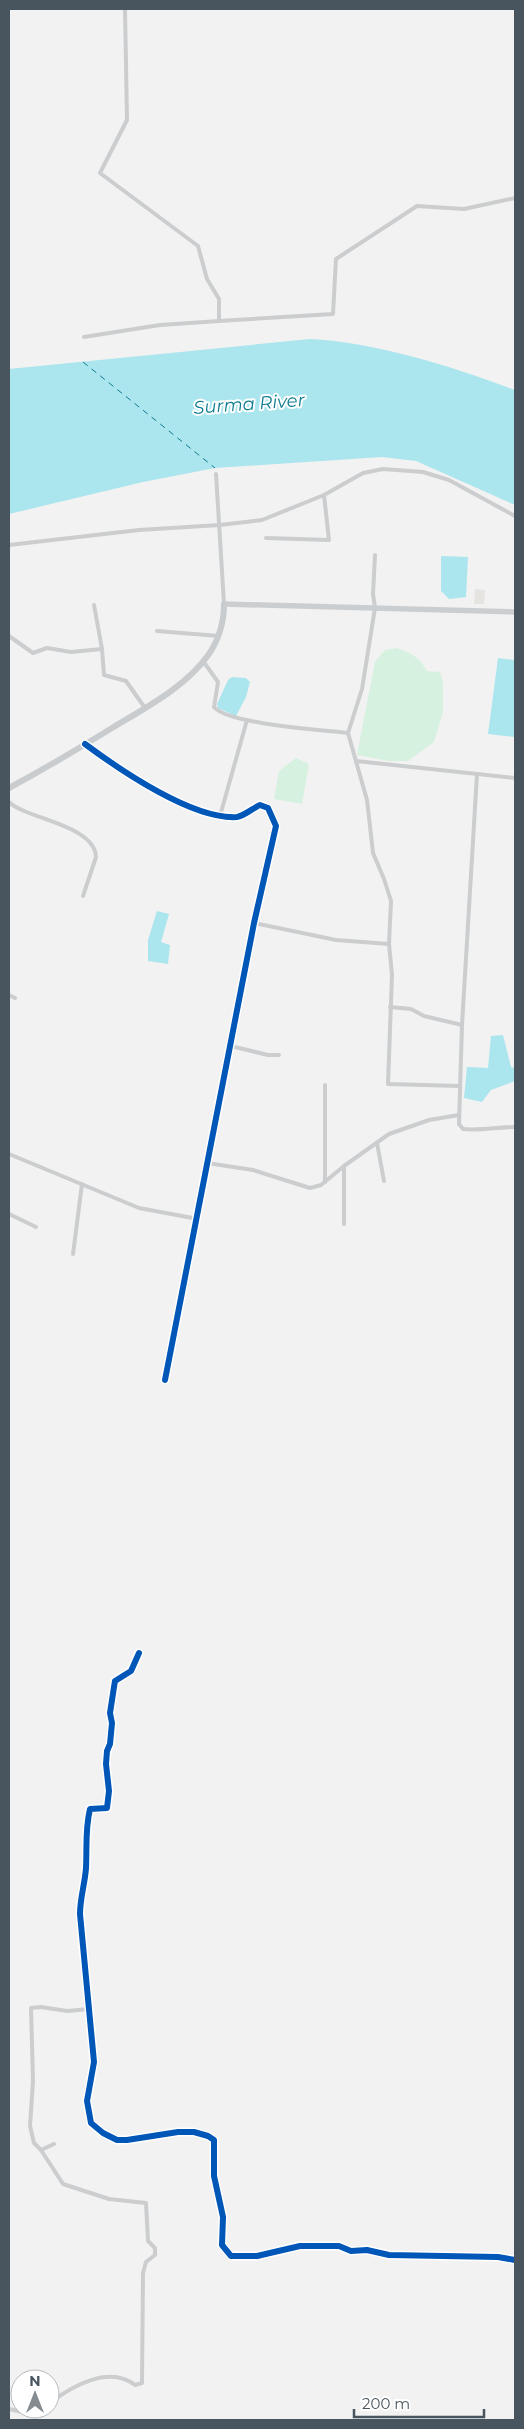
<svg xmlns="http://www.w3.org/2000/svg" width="524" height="2429" font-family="Montserrat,sans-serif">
	<rect width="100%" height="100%" fill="#f2f2f2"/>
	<path fill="#e6e4e0" d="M475,589l10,1 -1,14h-10z"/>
	<g fill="#d6f1df">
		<path d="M396,648c16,5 23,9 31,23l13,1 3,11v29l-9,30 -26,19h-19l-32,-6 18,-93 10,-12z"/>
		<path d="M296,758l13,6 -7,40 -28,-5 5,-28z"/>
	</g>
	<g fill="#abe5ee">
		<path d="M310,339c65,3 144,28 205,51v115l-99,-44 -34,-4 -167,11 -72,14 -134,32v-145z"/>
		<path d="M441,556l27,1 -2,40 -17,2 -8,-8z"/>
		<path d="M498,658l17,2v77l-27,-3z"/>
		<path d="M232,677l14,1 4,4 -4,15 -10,19 -18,-8 -1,-4 11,-24z"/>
		<path d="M157,911l12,3 -8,28 9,3 -2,19 -20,-3v-21z"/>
		<path d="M503,1035l8,32 4,1v13l-24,9 -9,12 -18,-4 3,-31 21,1 3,-32z"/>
	</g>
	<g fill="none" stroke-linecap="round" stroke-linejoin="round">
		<path stroke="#0d7c8f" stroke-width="1" stroke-dasharray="6 5" stroke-linecap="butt" d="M83,362l132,106"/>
		<g stroke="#cbcdcf" stroke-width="4">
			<path d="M219,321l114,-7 3,-55 81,-53 47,3 51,-11"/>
			<path d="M84,337l76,-12 59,-4v-22l-12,-20 -9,-33 -98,-73 27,-53 -2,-111"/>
			<path d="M216,474l8,130"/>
			<path d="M266,538l63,2 -5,-45"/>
			<path d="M9,545l130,-15 81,-5 42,-5 62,-25 39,-22 20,-4 40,3 26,8 66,36"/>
			<path d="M375,555l-2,39 2,14 -13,81 -14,44 19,67 6,53 11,26 7,22 -2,43 3,31 -4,109 72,2"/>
			<path d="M94,605l8,44"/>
			<path d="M157,631l62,5"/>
			<path d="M9,636l24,17 14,-5 24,4 31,-3 2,26 22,6 19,27"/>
			<path d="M203,661l15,21 -4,25c14,17 108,23 134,26"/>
			<path d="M85,744c35,26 108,76 152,73 7,-1 16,-9 23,-12l8,3 8,18 -22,97 -89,457"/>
			<path d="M356,761l159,17"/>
			<path d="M477,774l-15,251 -3,99 4,5c15,2 35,-2 52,-2"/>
			<path d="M9,802c17,17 86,23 87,55l-13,39"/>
			<path d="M220,816l27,-96"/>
			<path d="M254,923l82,17 53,4"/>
			<path d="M9,995l6,3"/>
			<path d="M390,1007l21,2 13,7 38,9"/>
			<path d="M231,1046l37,9h11"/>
			<path d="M325,1085v97"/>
			<path d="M377,1143l7,38"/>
			<path d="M9,1154l130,54 59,11"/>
			<path d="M207,1163l46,7 57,18 11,-3 23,-19 45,-32 40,-14 30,-5"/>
			<path d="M344,1166v58"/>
			<path d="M9,1214l27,13"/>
			<path d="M73,1254l9,-70"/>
			<path d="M139,1653l-8,18 -16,10 -1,6 -4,26 2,10 -2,21 -3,7 -1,13 3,27 -2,17 -17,1c-5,20 -3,38 -4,59 -1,15 -6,30 -6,46l14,148 -7,39 4,22 12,10 14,7h10l51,-8h16l14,4 6,4v36l9,41 -1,28 9,11h26l43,-10h39l12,5 16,-1 22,5 109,2 17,3"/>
			<path d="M41,2150l-7,-7 -4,-17 3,-45 -2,-73 10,-1 26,4 22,-2"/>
			<path d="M50,2403c22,-17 59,-38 85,-18l7,-2 1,-110 3,-11 9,-7v-7l-7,-7 -2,-38 -37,-4 -46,-15 -22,-34 13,-6"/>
			<path d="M9,2409l22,5 10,-5"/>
		</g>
		<path stroke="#cbced1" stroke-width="5.5" d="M224,604l291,8"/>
		<path stroke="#c8ccce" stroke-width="6" d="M9,788c35,-19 69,-39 103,-60 33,-20 74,-41 97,-74 10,-15 15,-32 15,-50"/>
		<defs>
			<g id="cycleway">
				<path d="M85,744c35,26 108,76 152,73 7,-1 16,-9 23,-12l8,3 8,18 -22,97 -89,457"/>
				<path d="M139,1653l-8,18 -16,10 -1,6 -4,26 2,10 -2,21 -3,7 -1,13 3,27 -2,17 -17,1c-5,20 -3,38 -4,59 -1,15 -6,30 -6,46l14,148 -7,39 4,22 12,10 14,7h10l51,-8h16l14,4 6,4v36l9,41 -1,28 9,11h26l43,-10h39l12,5 16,-1 22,5 109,2 17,3"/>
			</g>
		</defs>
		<use href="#cycleway" stroke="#fff" stroke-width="9"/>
		<use href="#cycleway" stroke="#0057b8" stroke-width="6"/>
	</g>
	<g text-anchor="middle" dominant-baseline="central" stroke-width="4" stroke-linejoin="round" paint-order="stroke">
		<g font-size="18" font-style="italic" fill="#0d7c8f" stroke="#fff">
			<text transform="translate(249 404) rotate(-4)">Surma River</text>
		</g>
	</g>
	<rect width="524" height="2429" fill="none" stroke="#48555e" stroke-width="20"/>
	<g transform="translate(35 2394)"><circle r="24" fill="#ffffff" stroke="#b6bbbf"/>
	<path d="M0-4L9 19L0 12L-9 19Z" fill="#848c92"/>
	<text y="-8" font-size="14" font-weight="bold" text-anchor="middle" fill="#48555e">N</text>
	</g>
	<path d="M354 2409v8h130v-8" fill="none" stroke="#48555e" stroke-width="2.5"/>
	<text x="362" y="2409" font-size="15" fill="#48555e" stroke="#ffffff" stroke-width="4" paint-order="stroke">200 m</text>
</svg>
